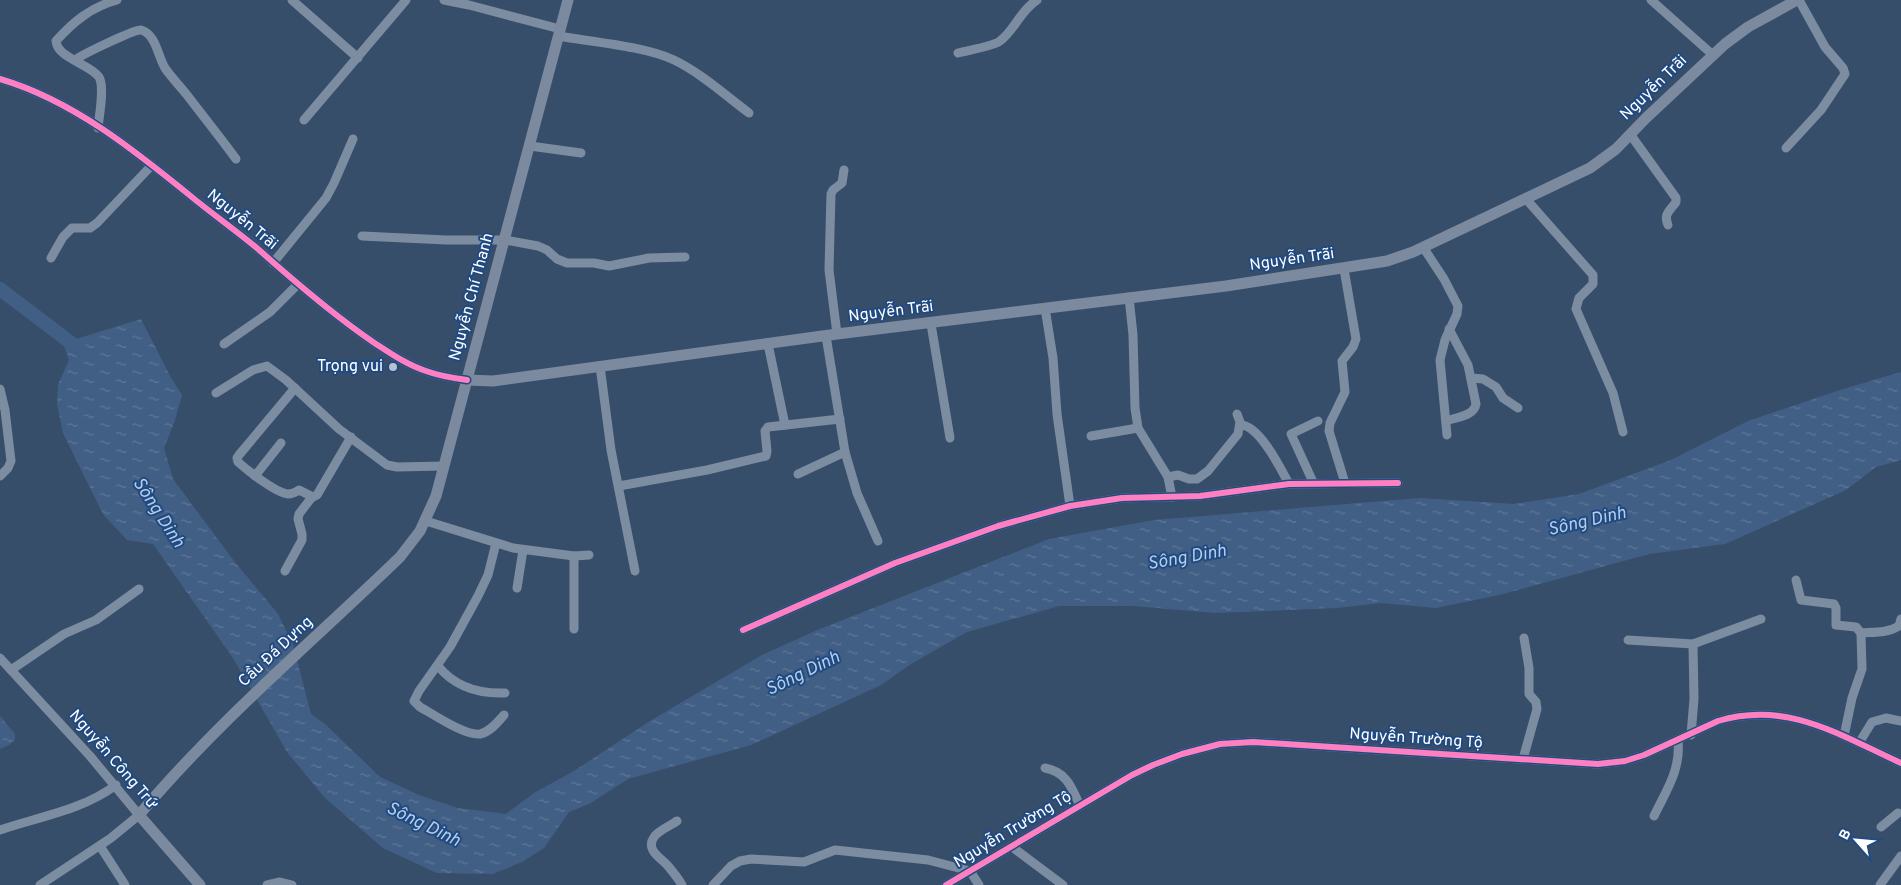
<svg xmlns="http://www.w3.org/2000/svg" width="1901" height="885" font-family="Overpass,sans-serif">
	<defs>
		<pattern id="water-ripples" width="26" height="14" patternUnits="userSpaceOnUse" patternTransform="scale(1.25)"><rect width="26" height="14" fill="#415f85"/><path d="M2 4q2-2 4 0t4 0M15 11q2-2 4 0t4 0" fill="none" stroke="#5e7797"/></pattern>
	</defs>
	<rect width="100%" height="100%" fill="#374e6b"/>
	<g fill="url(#water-ripples)">
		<path d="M141,319l29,57 12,19 -7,25 -11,28 9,31 61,82 44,53 15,31 18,69 15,11 54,52 39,18 39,13 48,6 28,-21 40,-22 76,-50 112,-66 53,-24 234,-92 105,-19 266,-22 94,6 65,-10 92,-34 77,-39 92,-31 61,-18v88l-25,7 -30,23 -121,54 -76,10 -146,40 -67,14 -55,-5 -45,5 -121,5 -81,-7h-75l-92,26 -56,32 -30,21 -130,60 -123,34 -39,25 -20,8 -25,36 -22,14 -29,12 -56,-1 -54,-25 -58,-50 -38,-46 -54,-94 -80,-114 -26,-4 -24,-26 -40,-81 -6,-29 1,-19 11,-25 -6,-17z"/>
		<path d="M0,716l15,18v6l-6,5 -9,4z"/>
	</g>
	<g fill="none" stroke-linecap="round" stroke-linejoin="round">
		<path stroke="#415f85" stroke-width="14" d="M0,289l83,63"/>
		<g stroke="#7d8da1" stroke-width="9">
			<path d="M292,0l66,58"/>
			<path d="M444,0l25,5 91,24"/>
			<path d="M1651,0l62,55"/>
			<path d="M558,36c34,6 86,10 116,24 27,13 51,35 75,53"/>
			<path d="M958,53c10,-3 34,-6 42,-12 15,-11 19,-29 37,-41"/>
			<path d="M75,60c6,-5 60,-31 66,-30 15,4 17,27 24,38 6,9 15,18 22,27 16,21 33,42 49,64"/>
			<path d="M0,79c75,22 139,75 198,123 20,16 41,31 60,47 37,33 74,65 115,93 17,11 34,23 53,29 13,5 27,7 41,9"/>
			<path d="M304,120l102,-120"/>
			<path d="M98,128c1,-12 7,-41 1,-51 -9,-13 -42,-19 -43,-36 17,-19 35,-34 61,-41"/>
			<path d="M1630,134l46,64v4c-6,9 -13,12 -8,23"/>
			<path d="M530,146l51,7"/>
			<path d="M1786,148l35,-38 24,-36 -2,-6 -18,-21 -26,-47"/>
			<path d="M1526,199l67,76v9l-14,14 -3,11 37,84 10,39"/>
			<path d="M362,236l84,4h59l33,6 9,4 10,9 10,4h27l15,3 40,-8 36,-1"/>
			<path d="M1423,247l21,32 14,27 -1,8 -12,26 -5,20 7,75"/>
			<path d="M51,258l12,-21 9,-9h18l7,-5 55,-58"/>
			<path d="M273,263l53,-65 8,-15 19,-44"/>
			<path d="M1344,269l12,70 -3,8 -11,14 3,31 -15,31 -1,8 16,52"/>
			<path d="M1129,297l4,38 2,73 3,20 30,49 4,20"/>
			<path d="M1045,308l8,50 4,56 13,92"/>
			<path d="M931,324l19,114"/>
			<path d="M837,334l-8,-64 2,-76 2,-4 9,-7 2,-13"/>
			<path d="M826,336l19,116 12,41 21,48"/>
			<path d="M224,344l46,-32 27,-27"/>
			<path d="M768,344l17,81"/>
			<path d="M600,366l11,84 24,121"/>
			<path d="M1472,378l11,1 13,8 7,11 15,10"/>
			<path d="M295,388l-56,67 -2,3 1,4c9,8 38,31 50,32 4,0 8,-2 11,-4l14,7 4,-2 34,-58"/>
			<path d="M0,389l5,21 6,51 -3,7 -8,8"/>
			<path d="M216,393l37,-23 14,-4 19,14 53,49 48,36 10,2 47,-1"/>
			<path d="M1446,421c11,-4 28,-5 30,-17l-8,-39 -19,-36"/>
			<path d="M1240,425c19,-1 41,44 49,59"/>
			<path d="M1091,436l47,-8"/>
			<path d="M798,474l47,-22"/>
			<path d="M255,476l26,-33"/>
			<path d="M1168,477l10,-2 11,4h8l11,-8 30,-37 2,-12 -3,-8"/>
			<path d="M1313,482l-22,-48 27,-13"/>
			<path d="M619,486l88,-16 59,-14 1,-5 -2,-20 3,-4 72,-8"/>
			<path d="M426,521l87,27 61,8v73"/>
			<path d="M496,543l-8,32 -10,21 -28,51 -31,44 -5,10 6,6c13,7 45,29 60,27 10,-2 18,-12 24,-19"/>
			<path d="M574,556l15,-1"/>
			<path d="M285,571l17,-31v-6l-4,-15 1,-5 13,-17"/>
			<path d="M1796,580l5,20 33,4 2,4v17l20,2 5,6 1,36 -10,29 -8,38"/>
			<path d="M517,588l6,-38"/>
			<path d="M743,630l152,-67 103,-37 72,-20 52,-8 78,-2 89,-12 109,-1"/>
			<path d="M1861,633c13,-1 27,0 38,-7l2,-7"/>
			<path d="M1628,640l65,4 68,-25"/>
			<path d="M0,658l90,98 49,59 -28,23 -71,47"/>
			<path d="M438,666c17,21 41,28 67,27"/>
			<path d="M11,670l53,-36 32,-14 43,-31"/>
			<path d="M1691,735l3,-36 -1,-55"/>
			<path d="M1859,743l13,-21 14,-4 15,3"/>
			<path d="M1523,759l14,-50 -1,-7 -7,-8v-26l-5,-30"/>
			<path d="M1045,768c22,4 27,20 35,38"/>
			<path d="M1654,816c12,-25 27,-46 24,-76"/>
			<path d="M677,821c-7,5 -18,9 -23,16 -9,13 7,21 14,29 5,6 10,12 14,19"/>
			<path d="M1881,827l17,-14"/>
			<path d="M0,830c38,-13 83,-20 116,-45"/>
			<path d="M100,846l25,39"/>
			<path d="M1012,847l51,38"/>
			<path d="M267,885l13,-3 12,3"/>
			<path d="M713,885l18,-19 9,-5 11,-2 53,3 31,-12 93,10 42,11 9,14"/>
			<path d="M946,885l186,-110 21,-10 29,-11 38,-10 33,-2 345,22 27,-3 19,-6 74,-34c70,-21 123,15 183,42"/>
			<path d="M1880,885l21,-29"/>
		</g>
		<g stroke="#7b8a9f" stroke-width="11">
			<path d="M467,380l26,1 344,-47 389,-48 161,-25 26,-9 177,-84 26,-19 30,-31 79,-74 23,-17 49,-27"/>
			<path d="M200,885l-61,-70c79,-94 173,-173 261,-258l20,-26 16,-35 132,-496"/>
		</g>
		<defs>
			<g id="cycleway">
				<path d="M0,79c75,22 139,75 198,123 20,16 41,31 60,47 37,33 74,65 115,93 17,11 34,23 53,29 13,5 27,7 41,9"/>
				<path d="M743,630l152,-67 103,-37 72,-20 52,-8 78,-2 89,-12 109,-1"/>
				<path d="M946,885l186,-110 21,-10 29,-11 38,-10 33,-2 345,22 27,-3 19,-6 74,-34c70,-21 123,15 183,42"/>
			</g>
		</defs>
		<use href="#cycleway" stroke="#214a81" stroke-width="9"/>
		<use href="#cycleway" stroke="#ff80c0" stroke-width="6"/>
	</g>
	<circle fill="#b9c1cb" stroke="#214a81" stroke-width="2" cx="393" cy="367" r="5"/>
	<g text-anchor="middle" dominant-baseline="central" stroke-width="4" stroke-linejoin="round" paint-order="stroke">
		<g font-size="16" fill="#fff" stroke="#214a81">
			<text transform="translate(1654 88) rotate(-44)">Nguyễn Trãi</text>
			<text transform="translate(242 220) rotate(39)">Nguyễn Trãi</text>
			<text transform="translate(1292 260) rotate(-8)">Nguyễn Trãi</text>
			<text transform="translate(472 297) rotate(-75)">Nguyễn Chí Thanh</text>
			<text transform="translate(891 312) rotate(-7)">Nguyễn Trãi</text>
			<text transform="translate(276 652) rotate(-43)">Cầu Đá Dựng</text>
			<text transform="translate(1416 739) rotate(4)">Nguyễn Trường Tộ</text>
			<text transform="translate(113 760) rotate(49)">Nguyễn Công Trứ</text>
			<text transform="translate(1013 830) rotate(-31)">Nguyễn Trường Tộ</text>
		</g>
		<g font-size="16" fill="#fff" stroke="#214a81" text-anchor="end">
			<text x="383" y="367">Trọng vui</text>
		</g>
		<g font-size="18" font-style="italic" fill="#b2ceef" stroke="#214a81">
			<text transform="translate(158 513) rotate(57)">Sông Dinh</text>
			<text transform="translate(1587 522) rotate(-13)">Sông Dinh</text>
			<text transform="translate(1187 558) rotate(-10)">Sông Dinh</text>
			<text transform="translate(803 674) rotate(-26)">Sông Dinh</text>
			<text transform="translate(423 825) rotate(26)">Sông Dinh</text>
		</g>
	</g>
	<g transform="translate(1856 840) rotate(297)" stroke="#214a81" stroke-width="4" paint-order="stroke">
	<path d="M0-4L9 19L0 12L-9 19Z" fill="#ffffff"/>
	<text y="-8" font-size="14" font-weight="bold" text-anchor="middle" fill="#ffffff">B</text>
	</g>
</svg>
